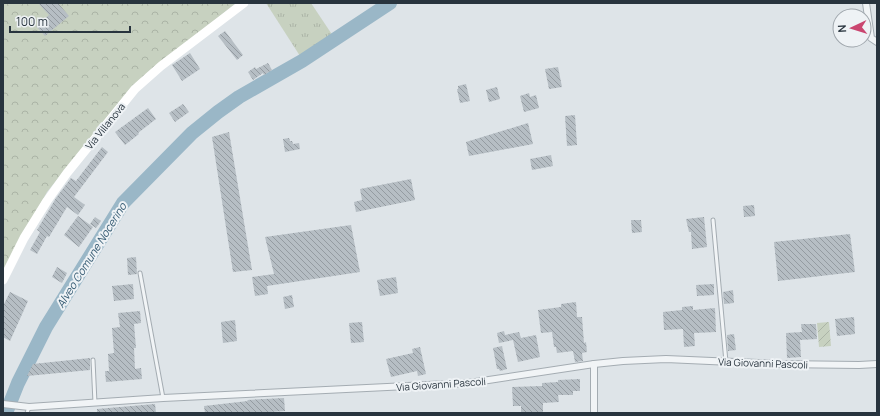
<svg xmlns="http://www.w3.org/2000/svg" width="880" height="416" font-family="Manrope,sans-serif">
	<defs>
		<pattern id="grass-tufts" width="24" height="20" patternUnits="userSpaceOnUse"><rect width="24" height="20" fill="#c7d1c0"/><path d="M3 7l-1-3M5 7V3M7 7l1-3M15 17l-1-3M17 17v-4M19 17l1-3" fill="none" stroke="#abb4a6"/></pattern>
		<pattern id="forest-crowns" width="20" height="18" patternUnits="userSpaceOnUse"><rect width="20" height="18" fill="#c7d1c0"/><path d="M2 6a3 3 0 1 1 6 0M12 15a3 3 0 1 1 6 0" fill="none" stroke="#abb4a6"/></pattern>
		<pattern id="garden-furrows" width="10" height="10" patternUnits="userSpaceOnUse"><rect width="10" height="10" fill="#c7d1c0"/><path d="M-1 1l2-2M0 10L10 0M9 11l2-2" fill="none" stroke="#abb4a6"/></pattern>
		<pattern id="building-back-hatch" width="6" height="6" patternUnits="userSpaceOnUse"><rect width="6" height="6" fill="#b6bec4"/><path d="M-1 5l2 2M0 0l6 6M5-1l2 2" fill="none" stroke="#949ba1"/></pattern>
	</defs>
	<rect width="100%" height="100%" fill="#dee4e8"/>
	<path fill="url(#grass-tufts)" d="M266,3h45l22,33 -33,20z"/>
	<path fill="url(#forest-crowns)" d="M3,3h233l-104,83 -85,106 -44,79z"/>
	<path fill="url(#garden-furrows)" d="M829,322l2,24 -12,1 -2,-24z"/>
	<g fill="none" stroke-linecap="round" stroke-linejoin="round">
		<path stroke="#9ab7c7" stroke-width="14" d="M6,413l12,-30 28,-56 77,-124 69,-70 26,-21 21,-15 63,-36 88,-58"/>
	</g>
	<g fill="url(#building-back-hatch)">
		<path d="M38,3h20l11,13 -24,20 -9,-10 13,-11z"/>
		<path d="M225,31l18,24 -6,5 -19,-24z"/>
		<path d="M190,53l10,16 -18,12 -10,-16z"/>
		<path d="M268,63l4,7 -8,5 -1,-2 -10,7 -5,-8 7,-5 1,2z"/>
		<path d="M558,67l4,20 -13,2 -4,-20z"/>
		<path d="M466,84l4,17 -10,2 -3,-14h1v-3z"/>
		<path d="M497,87l3,12 -11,3 -3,-12z"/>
		<path d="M529,93l1,4 6,-2 3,13 -15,4 -4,-16z"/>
		<path d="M183,104l6,8 -14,10 -6,-9z"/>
		<path d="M148,108l8,11 -18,14 1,1 -14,11 -10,-13z"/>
		<path d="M575,115l2,30 -10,1 -2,-30z"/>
		<path d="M528,123l5,21 -64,12 -3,-14z"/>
		<path d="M229,132l23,138 -19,2 -21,-135z"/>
		<path d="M289,138l1,3h2l1,3 6,-1 1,6 -15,3 -2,-13z"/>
		<path d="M102,147l6,5 -34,45 11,8 -7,10 -11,-8 -18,30 -2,-1 -10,18 -7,-4 10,-18 -3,-2 19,-32 15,-20 5,3z"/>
		<path d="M551,155l2,11 -21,4 -2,-11z"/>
		<path d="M411,179l4,21 -59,12 -2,-10 8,-2 -2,-11z"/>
		<path d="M754,205l1,11 -11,1 -1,-11z"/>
		<path d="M78,216l15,11 -14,20 -15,-12z"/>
		<path d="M95,217l6,4 -5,7 -6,-4z"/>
		<path d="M704,217l3,30 -15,2 -1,-17h-2l-3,-13z"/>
		<path d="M631,220h10l1,12 -10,1z"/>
		<path d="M351,225l9,47 -93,14 1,8 -13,2 -3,-19 22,-3 -9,-37z"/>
		<path d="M850,234l5,38 -77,9 -4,-39z"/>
		<path d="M136,257l1,17 -9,1 -1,-17z"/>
		<path d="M57,267l10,6 -5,10 -10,-6z"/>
		<path d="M396,277l2,16 -18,3 -3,-16z"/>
		<path d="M133,284l1,15 -20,2 -2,-15z"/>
		<path d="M714,284v11l-17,1 -1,-11z"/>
		<path d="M733,290l1,13 -10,1 -1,-12z"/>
		<path d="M10,292l18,9 -18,40 -7,-4v-31z"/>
		<path d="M292,295l2,12 -9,2 -2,-12z"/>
		<path d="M576,302l1,15h5l2,26 2,-1 1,10 -5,1 1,8 -8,1 -2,-11 -16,2 -1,-6h-2l-2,-15 -11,1 -3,-23 23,-3v-3z"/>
		<path d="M693,306v4l22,-2 1,24 -22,1 1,13 -11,1 -1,-18 -19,1 -1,-18 19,-2v-3z"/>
		<path d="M140,311l1,12 -7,1 2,24h-2l1,21 6,-1 1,11 -36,3 -1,-11h4l-1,-17 6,-1 -2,-25 8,-1 -2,-14z"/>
		<path d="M854,317l1,17 -18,2 -2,-17z"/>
		<path d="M235,320l2,21 -14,2 -2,-21z"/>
		<path d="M362,322l2,20 -13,1 -2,-20z"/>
		<path d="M801,324h15l1,15 -17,1 1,17 -14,1 -1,-25 16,-1z"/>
		<path d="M504,331l1,4 14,-3 2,6 15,-3 4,22 -22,5 -5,-22 -14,3 -2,-10z"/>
		<path d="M734,334l2,16 -8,1 -1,-16z"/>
		<path d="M502,346l5,23 -7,2 -1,-2h-2l-4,-21z"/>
		<path d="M420,347l6,27 -8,2 -1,-5 -26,6 -5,-18 27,-6 -1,-4z"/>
		<path d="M90,358v12l-63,6 6,-12z"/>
		<path d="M580,379v12h-7v4h-15l1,7 -16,1v10h-22v-7h-8l-1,-19 30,-1v-3l16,-1v-2z"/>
		<path d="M284,398l1,13 -29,2h-51l-1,-7 44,-5 -1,-1z"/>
		<path d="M155,404l1,9h-59v-4z"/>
	</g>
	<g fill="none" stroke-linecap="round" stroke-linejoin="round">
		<defs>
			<g id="service">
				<path d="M713,220l13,142"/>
				<path d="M140,273l23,125"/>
				<path d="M93,360l2,43"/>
				<path d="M27,413l2,-6"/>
			</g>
			<g id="minor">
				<path d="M866,3l5,35 6,4"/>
				<path d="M3,404l26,3 134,-9 306,-15 125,-19 29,-3 43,-2 112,5 81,1 18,-1"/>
				<path d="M594,413v-49"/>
			</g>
		</defs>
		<use href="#service" stroke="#a4acb2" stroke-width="5"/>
		<use href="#minor" stroke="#a4acb2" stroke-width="8"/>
		<use href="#service" stroke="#f1f4f6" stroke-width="3"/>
		<use href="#minor" stroke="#f1f4f6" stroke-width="6"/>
		<path stroke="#fff" stroke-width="9" d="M3,280l21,-42 23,-37 20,-28 68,-84 26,-23 83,-63"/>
	</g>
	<g text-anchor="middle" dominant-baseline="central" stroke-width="4" stroke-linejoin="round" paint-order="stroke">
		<g font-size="10" fill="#28343e" stroke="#eef2f5">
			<text transform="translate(105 126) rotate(-51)">Via Villanova</text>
			<text transform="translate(763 363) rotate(2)">Via Giovanni Pascoli</text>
			<text transform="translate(441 384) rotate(-4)">Via Giovanni Pascoli</text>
		</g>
		<g font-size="11" font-style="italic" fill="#335971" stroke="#eef2f5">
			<text transform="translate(91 255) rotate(-58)">Alveo Comune Nocerino</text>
		</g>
	</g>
	<rect width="880" height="416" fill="none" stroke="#28343e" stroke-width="8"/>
	<g transform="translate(852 28) rotate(266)"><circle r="19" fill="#eef2f5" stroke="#9fa6ac"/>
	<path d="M0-3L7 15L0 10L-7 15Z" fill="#ca4670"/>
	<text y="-6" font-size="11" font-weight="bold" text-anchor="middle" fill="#28343e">N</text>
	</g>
	<path d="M10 26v6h120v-6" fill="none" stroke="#28343e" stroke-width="2"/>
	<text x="16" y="26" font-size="12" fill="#28343e" stroke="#eef2f5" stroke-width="3" paint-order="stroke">100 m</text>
</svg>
